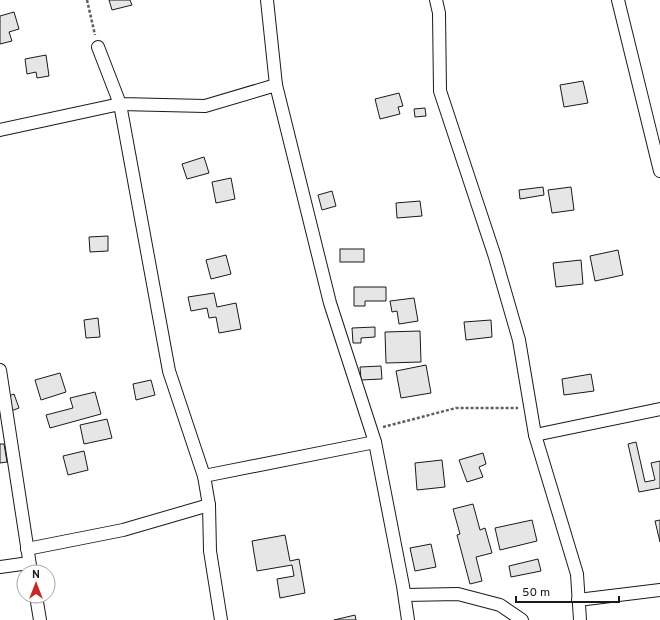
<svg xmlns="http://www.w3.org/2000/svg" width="660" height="620" font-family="Overpass,sans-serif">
	<rect width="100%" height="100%" fill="#fff"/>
	<g fill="#e6e6e6" stroke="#1a1a1a">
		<path d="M109,0h21l2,5 -20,5z"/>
		<path d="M14,12l5,17 -10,3 3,9 -12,3v-28z"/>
		<path d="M46,55l3,21 -12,2 -1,-6 -9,2 -2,-15z"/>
		<path d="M583,81l5,22 -24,4 -4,-22z"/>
		<path d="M399,93l4,13 -5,1 2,7 -20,5 -5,-20z"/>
		<path d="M425,108l1,8 -11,1 -1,-8z"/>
		<path d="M204,157l5,16 -22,6 -5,-15z"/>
		<path d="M231,178l4,21 -19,4 -4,-21z"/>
		<path d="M543,187l1,8 -24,4 -1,-9z"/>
		<path d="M571,187l3,23 -22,3 -4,-23z"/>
		<path d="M332,191l4,15 -14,4 -4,-15z"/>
		<path d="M420,201l2,15 -25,2 -1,-15z"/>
		<path d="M108,236v15l-18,1 -1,-15z"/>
		<rect x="340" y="249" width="24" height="13"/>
		<path d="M618,250l5,25 -28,6 -5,-25z"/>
		<path d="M226,255l5,19 -20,5 -5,-19z"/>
		<path d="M581,260l2,24 -27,3 -3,-24z"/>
		<path d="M354,287h32v14h-21v5h-11z"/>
		<path d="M214,293l3,14 19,-4 5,26 -22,4 -3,-16 -7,1 -2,-10 -16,3 -3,-14z"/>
		<path d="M414,298l4,23 -19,3 -2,-13 -5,1 -2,-11z"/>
		<path d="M98,318l2,19 -14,1 -2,-18z"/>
		<path d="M491,320l1,17 -26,3 -2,-18z"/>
		<path d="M375,327v10l-14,1v5h-8l-1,-15z"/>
		<path d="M420,331l1,31 -35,1 -1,-31z"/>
		<path d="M426,365l5,28 -30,5 -5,-27z"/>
		<path d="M381,366l1,13 -21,1 -1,-13z"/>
		<path d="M60,373l6,19 -25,8 -6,-20z"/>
		<path d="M591,374l3,17 -30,4 -2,-16z"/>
		<path d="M151,380l4,15 -19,5 -3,-16z"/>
		<path d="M95,392l6,22 -51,14 -4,-13 27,-7 -3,-10z"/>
		<path d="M14,394l5,14 -8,3 -5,-14z"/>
		<path d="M107,419l5,19 -28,6 -4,-19z"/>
		<path d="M636,442l9,40 10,-2 -4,-17 9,-2v27l-21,4 -11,-48z"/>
		<path d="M0,444h4l3,18 -7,1z"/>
		<path d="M84,451l4,19 -20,5 -5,-19z"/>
		<path d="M483,453l3,11 -7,3 4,10 -16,5 -8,-22z"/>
		<path d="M442,460l3,27 -28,3 -2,-27z"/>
		<path d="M473,504l7,26 5,-2 7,25 -16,4 6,24 -12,3 -13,-49 3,-1 -7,-25z"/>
		<path d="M532,520l5,21 -37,9 -5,-22z"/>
		<path d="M660,520v22l-5,-21z"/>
		<path d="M285,535l5,26 9,-2 6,34 -25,5 -3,-19 17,-3 -2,-11 -35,6 -5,-30z"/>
		<path d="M431,544l5,23 -21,4 -5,-23z"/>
		<path d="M538,559l3,12 -30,6 -2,-11z"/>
		<path d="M355,615l1,5h-22z"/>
	</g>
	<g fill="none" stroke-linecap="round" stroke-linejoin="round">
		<defs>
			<g id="minor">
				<path d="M267,0l9,85"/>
				<path d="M436,0l3,13 1,78 55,166 24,83 16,95 42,139 3,46"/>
				<path d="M618,0l42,171"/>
				<path d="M98,47l22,57 85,2 71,-21 54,218 45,139 28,144 5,34"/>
				<path d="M0,130l120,-26 49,267 35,105 5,29 1,46 11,69"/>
				<path d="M0,370l31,202"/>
				<path d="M535,435l125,-26"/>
				<path d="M204,476l171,-34"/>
				<path d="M27,549l96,-19 86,-25"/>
				<path d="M0,567l29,-4"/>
				<path d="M405,595l53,-1 42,11 22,15"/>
				<path d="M36,596l4,24"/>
				<path d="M578,600l82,-10"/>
			</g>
		</defs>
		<use href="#minor" stroke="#1a1a1a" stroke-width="14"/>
		<g stroke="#5f5f5f" stroke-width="2.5" stroke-dasharray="3 2" stroke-linecap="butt">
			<path d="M87,0l8,35"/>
			<path d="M383,427l73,-19h62"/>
		</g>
		<use href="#minor" stroke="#fff" stroke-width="12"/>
	</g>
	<g transform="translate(36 584)"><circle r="19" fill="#ffffff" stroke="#a3a3a3"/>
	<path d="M0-3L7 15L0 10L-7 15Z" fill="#c62828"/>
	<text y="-6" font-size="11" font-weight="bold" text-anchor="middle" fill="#1a1a1a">N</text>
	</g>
	<path d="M516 596v6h103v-6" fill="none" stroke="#1a1a1a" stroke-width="2"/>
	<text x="522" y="596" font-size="12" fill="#1a1a1a" stroke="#ffffff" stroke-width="3" paint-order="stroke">50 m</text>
</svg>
